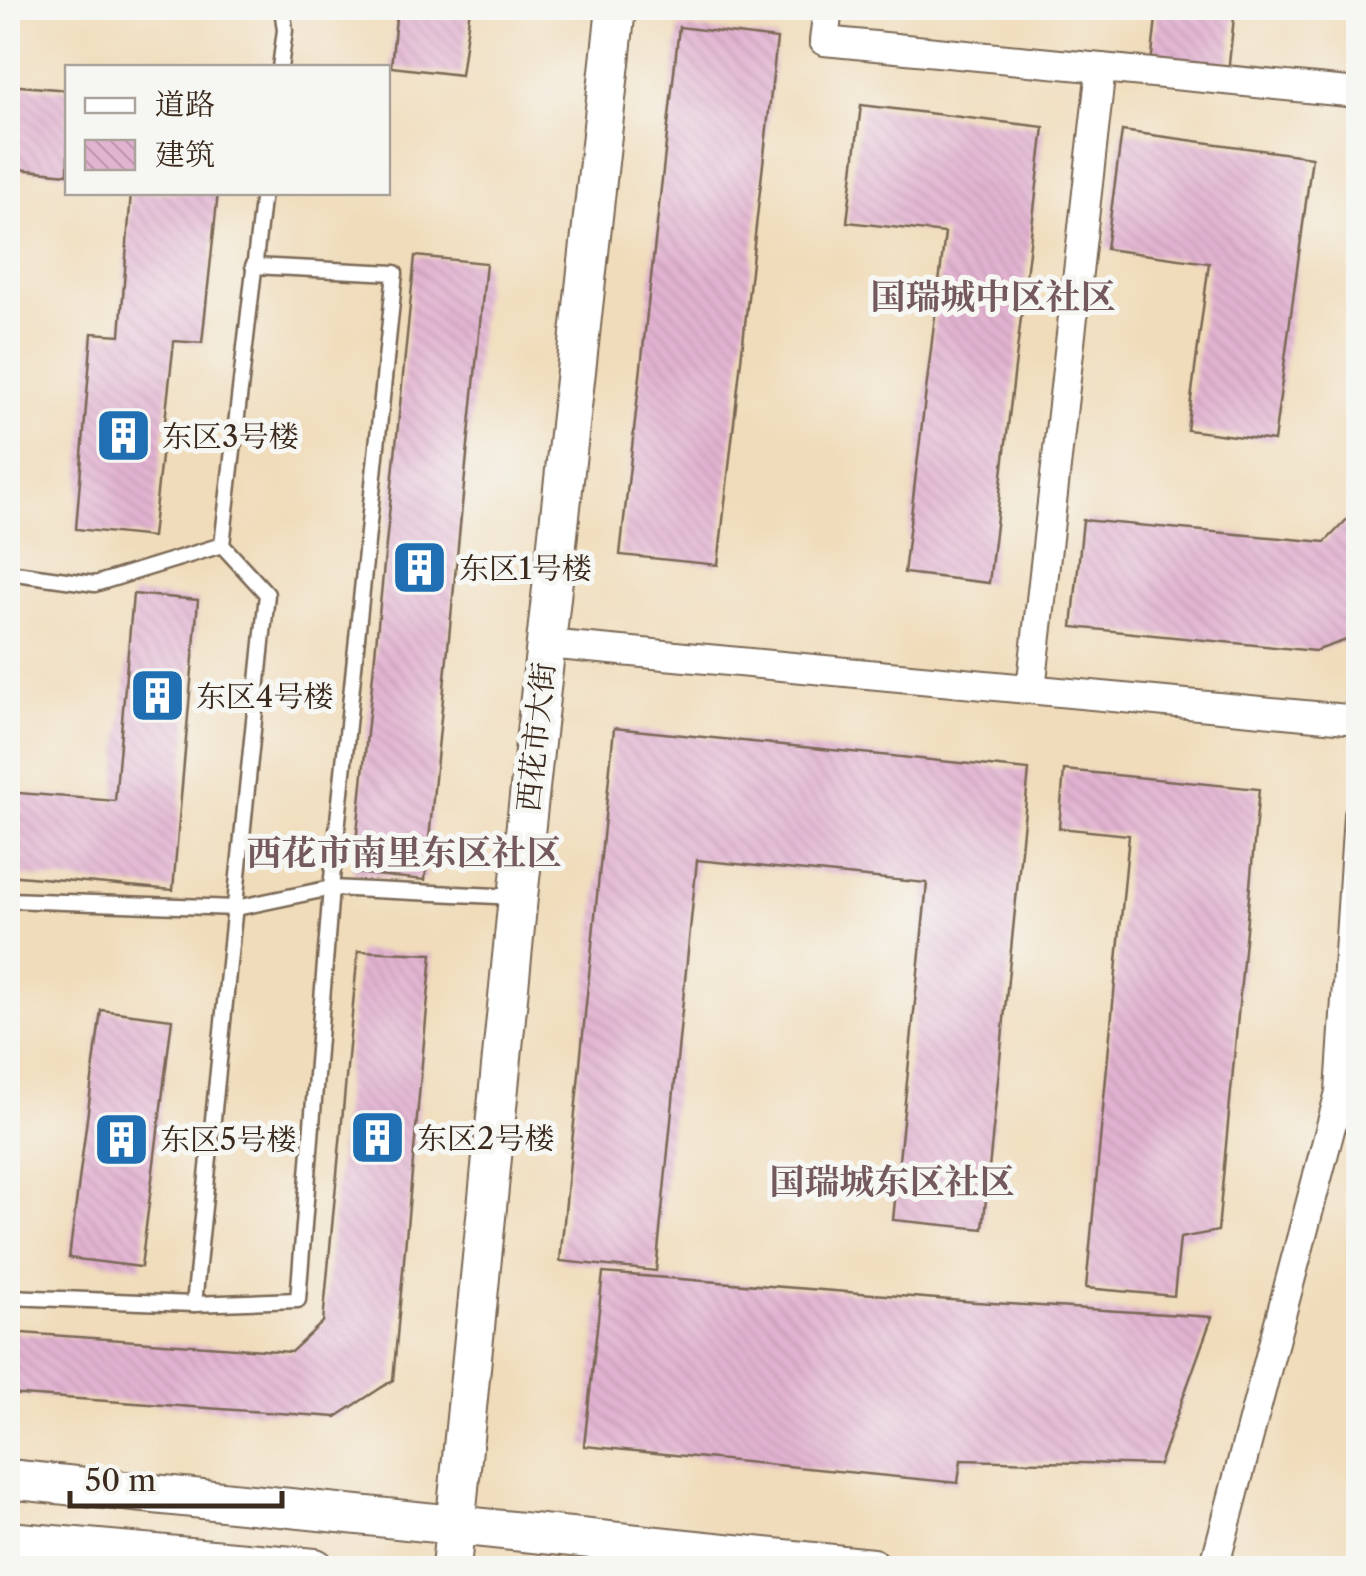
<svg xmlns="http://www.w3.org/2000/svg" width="1366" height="1576" font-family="'Libre Caslon Text','Noto Serif SC',serif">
	<defs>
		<pattern id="building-back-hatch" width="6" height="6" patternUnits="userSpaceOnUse" patternTransform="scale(2.5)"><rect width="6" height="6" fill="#e2b3d1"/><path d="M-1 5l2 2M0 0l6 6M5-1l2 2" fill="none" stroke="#c39ab3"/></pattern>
	</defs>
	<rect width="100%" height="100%" fill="#f6f6f2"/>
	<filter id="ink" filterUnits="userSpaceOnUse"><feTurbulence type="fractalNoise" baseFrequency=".01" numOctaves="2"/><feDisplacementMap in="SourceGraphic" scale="20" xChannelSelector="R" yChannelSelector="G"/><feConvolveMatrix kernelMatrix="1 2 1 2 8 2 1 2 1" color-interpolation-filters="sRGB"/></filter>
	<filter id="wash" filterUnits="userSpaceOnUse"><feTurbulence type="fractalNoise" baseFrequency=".0048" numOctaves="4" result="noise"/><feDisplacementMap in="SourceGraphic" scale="40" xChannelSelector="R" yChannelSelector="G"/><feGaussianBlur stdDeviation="2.25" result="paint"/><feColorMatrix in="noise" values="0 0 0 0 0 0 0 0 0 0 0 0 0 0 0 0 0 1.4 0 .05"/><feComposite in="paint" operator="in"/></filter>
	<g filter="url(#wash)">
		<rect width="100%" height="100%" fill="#f0dcba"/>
		<g id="blocks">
			<g fill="url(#building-back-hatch)">
				<path d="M397,8h73l-9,67 -70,-8z"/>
				<path d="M1157,8h78l-7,65 -77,-8z"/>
				<path d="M679,27l98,12 -59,526 -98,-10z"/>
				<path d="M8,85l60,5v84l-60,-6z"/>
				<path d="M861,105l183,22 -55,456 -85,-10 41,-340 -98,-11z"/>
				<path d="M1122,131l190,26 -38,284 -87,-11 22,-167 -103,-14z"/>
				<path d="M131,192h87l-16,151 -28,-2 -22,196 -76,-8 16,-196 28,2z"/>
				<path d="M415,256l71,7 -61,617 -72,-7z"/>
				<path d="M1358,508v128l-43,15 -243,-24 11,-107 242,22z"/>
				<path d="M133,594l65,6 -25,290 -165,-15v-83l107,9z"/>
				<path d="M614,728l415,42 -46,459 -90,-9 34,-337 -230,-23 -41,411 -96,-10z"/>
				<path d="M1064,770l195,19 -41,442 -38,7 -6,58 -88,-8 43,-453 -70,-7z"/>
				<path d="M358,951l74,3 -39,426 -57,37 -328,-23v-62l283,20 32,-30z"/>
				<path d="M101,1010l71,9 -31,248 -72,-9z"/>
				<path d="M603,1273l373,29 236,15 -53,148 -198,-5 -3,23 -374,-37z"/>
			</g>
		</g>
	</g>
	<g filter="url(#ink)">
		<use href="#blocks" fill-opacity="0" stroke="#7a6855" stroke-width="2.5"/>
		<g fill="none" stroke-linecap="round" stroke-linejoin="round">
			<defs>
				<g id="lane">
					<path d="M280,68l5,-38 -3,-22"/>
					<path d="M8,572l87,12 127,-39"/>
					<path d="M8,900l228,8 95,-20 186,9"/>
					<path d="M8,1297l186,7 104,-4 33,-412 64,-615 -142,-7"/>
					<path d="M194,1304l73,-710 -45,-49 41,-353"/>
				</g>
				<g id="street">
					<path d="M828,8l-4,33 534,52"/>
					<path d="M547,644l811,76"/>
					<path d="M1031,689l70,-621"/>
					<path d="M1214,1568l126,-476 18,-277"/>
				</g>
				<g id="secondary">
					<path d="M8,1479l864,89"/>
					<path d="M8,1541l307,27"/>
					<path d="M451,1568l67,-671 98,-889"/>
				</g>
			</defs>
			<use href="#lane" stroke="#7a6855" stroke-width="19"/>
			<use href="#street" stroke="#7a6855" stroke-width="32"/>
			<use href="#secondary" stroke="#7a6855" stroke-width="42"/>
			<use href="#lane" stroke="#fff" stroke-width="14"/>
			<use href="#street" stroke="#fff" stroke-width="28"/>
			<use href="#secondary" stroke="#fff" stroke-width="38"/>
		</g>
	</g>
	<defs>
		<symbol id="building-square" viewBox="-11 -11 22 22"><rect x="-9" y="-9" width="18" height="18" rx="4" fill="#1f6fb2" stroke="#f6f6f2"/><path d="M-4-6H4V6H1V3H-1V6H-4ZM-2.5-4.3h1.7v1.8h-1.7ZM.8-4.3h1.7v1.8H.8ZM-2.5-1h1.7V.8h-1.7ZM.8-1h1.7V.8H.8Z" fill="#fff"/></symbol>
	</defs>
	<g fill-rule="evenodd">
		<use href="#building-square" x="92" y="404" width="63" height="63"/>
		<use href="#building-square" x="388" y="536" width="63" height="63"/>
		<use href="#building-square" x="126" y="664" width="63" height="63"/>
		<use href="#building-square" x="346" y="1106" width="63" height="63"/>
		<use href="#building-square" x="90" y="1108" width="63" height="63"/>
	</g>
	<g text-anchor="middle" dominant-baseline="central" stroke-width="10" stroke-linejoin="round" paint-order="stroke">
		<g font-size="30" fill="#3b2a1e" stroke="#f6f6f2" text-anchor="start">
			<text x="162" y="436">东区3号楼</text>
			<text x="459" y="568">东区1号楼</text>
			<text x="196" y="696">东区4号楼</text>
			<text x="417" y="1138">东区2号楼</text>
			<text x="160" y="1139">东区5号楼</text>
		</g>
		<g font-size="30" fill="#3b2a1e" stroke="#f6f6f2">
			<text transform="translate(536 737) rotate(-84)">西花市大街</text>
		</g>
		<g font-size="35" font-weight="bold" fill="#755a5d" stroke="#f6f6f2">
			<text x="993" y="296">国瑞城中区社区</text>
			<text x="404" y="852">西花市南里东区社区</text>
			<text x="892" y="1181">国瑞城东区社区</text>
		</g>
	</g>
	<rect width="1366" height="1576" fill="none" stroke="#f6f6f2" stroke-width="40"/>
	<rect x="65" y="65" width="325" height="130" fill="#f6f6f2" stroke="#aba49d" stroke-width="2.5"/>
	<rect x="85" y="98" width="50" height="15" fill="#ffffff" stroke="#aba49d" stroke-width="2.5"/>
	<text x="155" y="115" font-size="30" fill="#3b2a1e">道路</text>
	<rect x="85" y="140" width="50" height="30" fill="url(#building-back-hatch)" stroke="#aba49d" stroke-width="2.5"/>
	<text x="155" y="165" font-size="30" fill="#3b2a1e">建筑</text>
	<path d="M70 1491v15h212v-15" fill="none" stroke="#3b2a1e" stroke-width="5"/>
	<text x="85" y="1491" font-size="30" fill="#3b2a1e" stroke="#f6f6f2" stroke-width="8" paint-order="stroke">50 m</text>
</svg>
